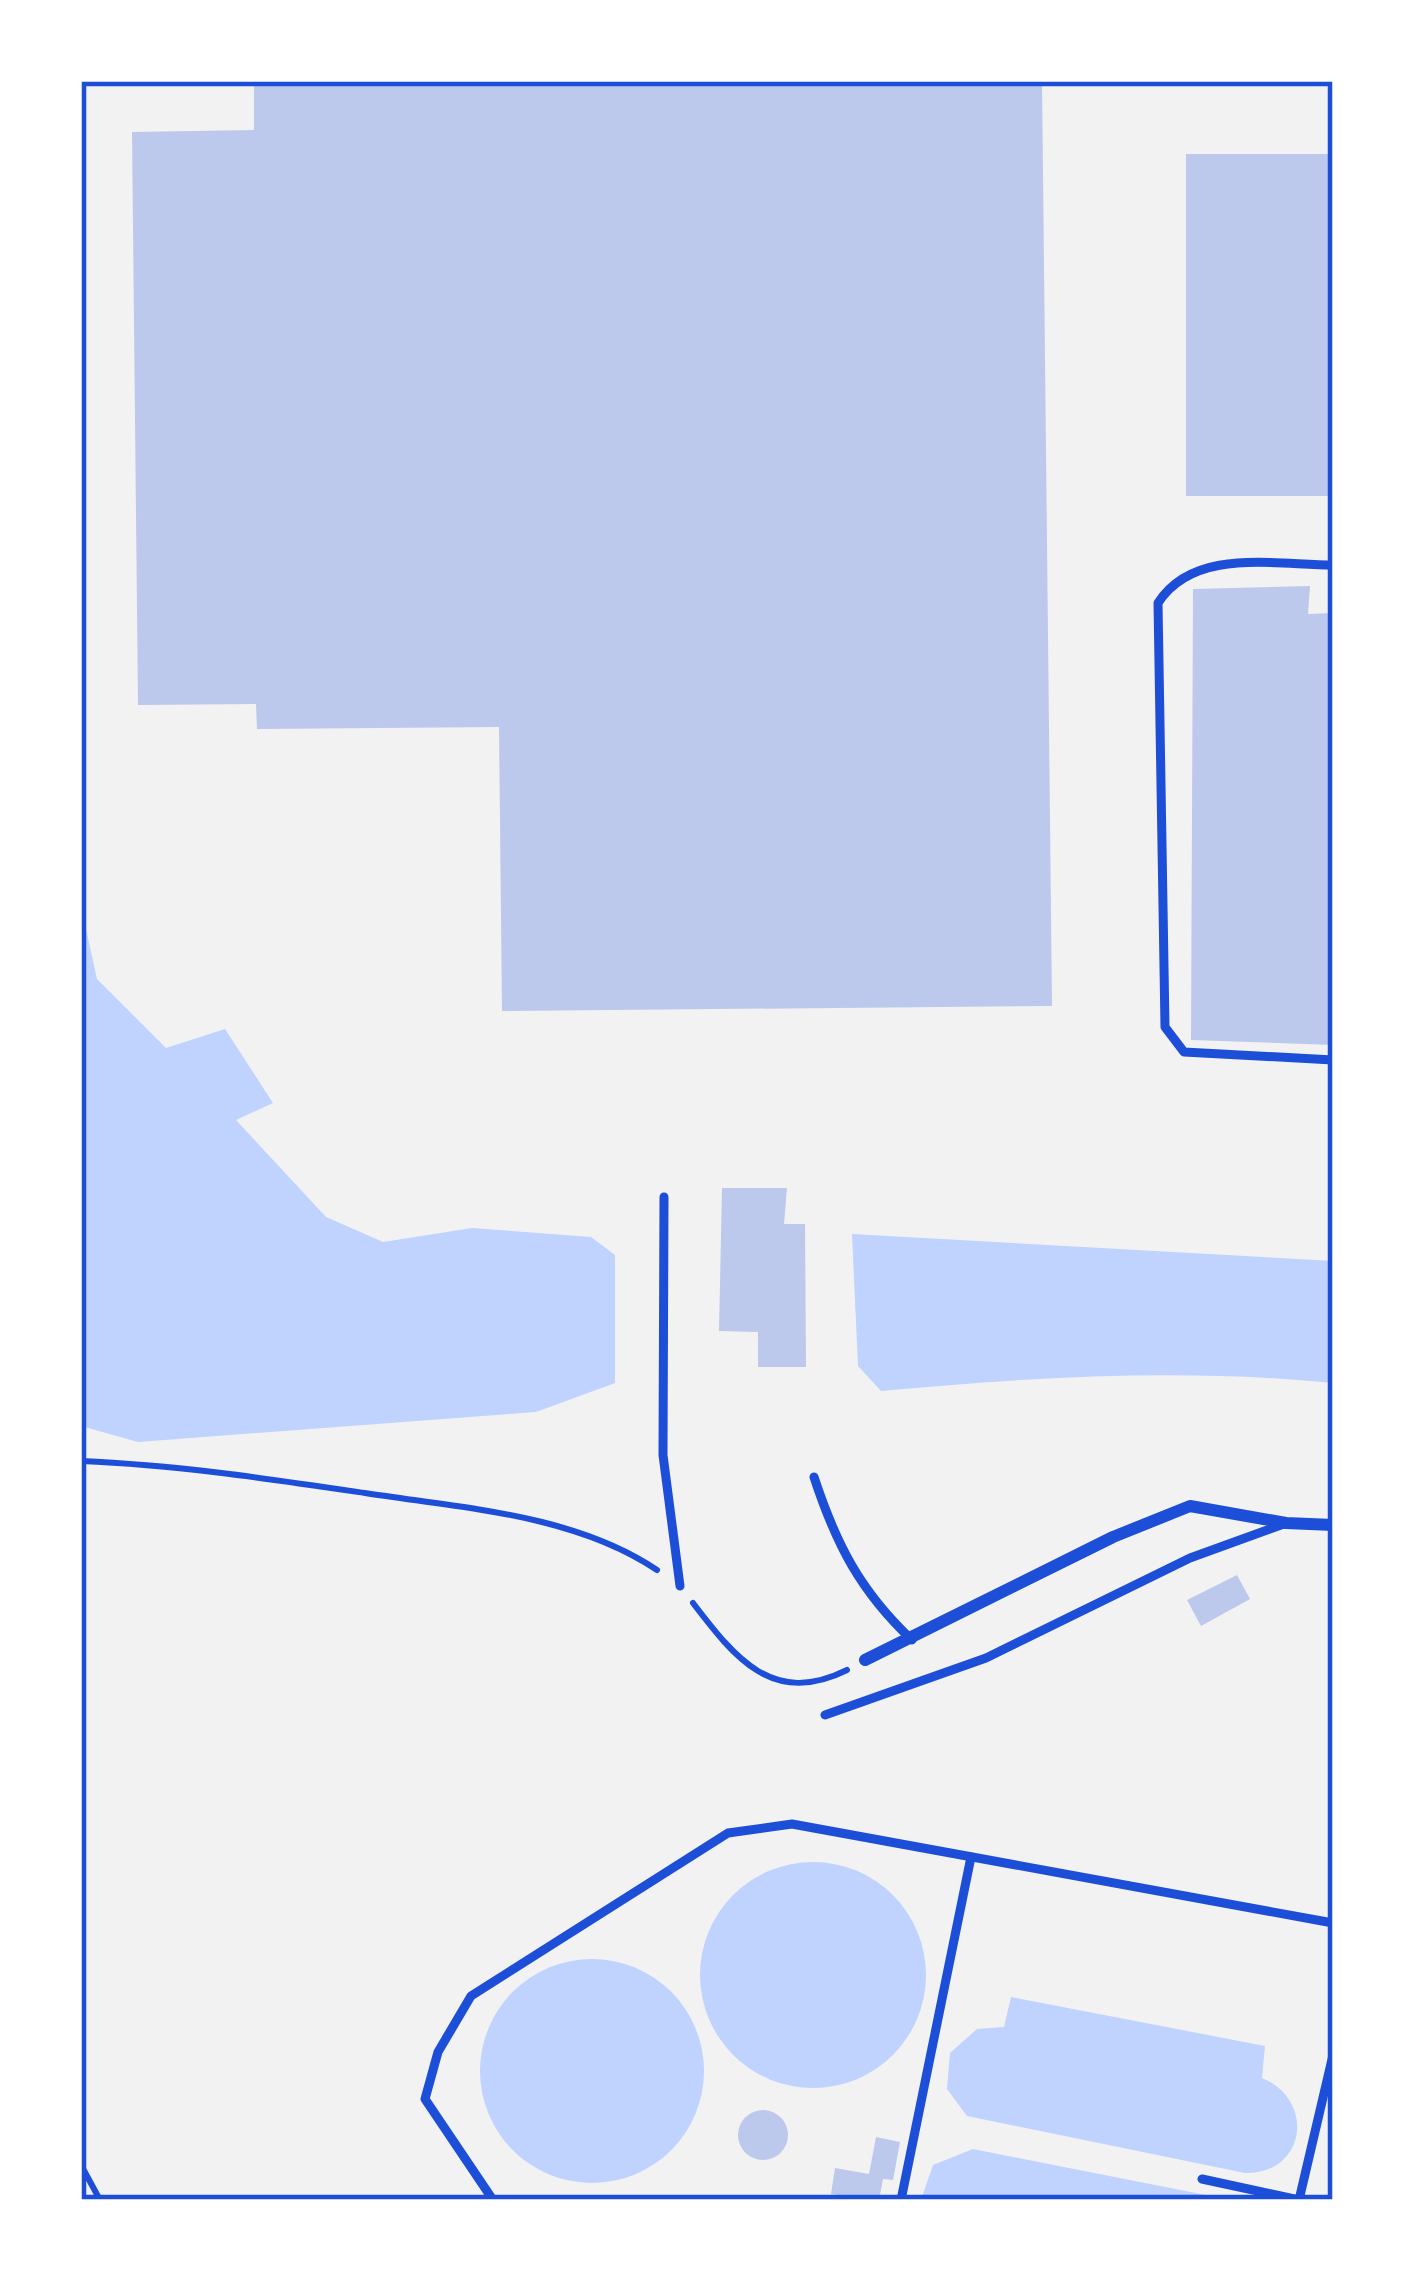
<svg xmlns="http://www.w3.org/2000/svg" width="1414" height="2281" font-family="Inter,sans-serif">
	<rect width="100%" height="100%" fill="#f2f2f2"/>
	<g fill="#bfd3fe">
		<path d="M86,929l11,50 69,69 59,-19 48,74 -37,17 90,97 57,25 89,-14 119,9 24,18v128l-79,29 -398,30 -57,-16v-496z"/>
		<path d="M852,1234l481,27v122c-149,-15 -303,-6 -452,8l-23,-25z"/>
		<circle cx="813" cy="1975" r="113"/>
		<circle cx="592" cy="2071" r="112"/>
		<path d="M1011,1997l254,49 -3,32c54,22 44,96 -17,95l-278,-57 -20,-27 3,-36 27,-24 27,-2z"/>
		<path d="M973,2149l258,51h-310l12,-35z"/>
	</g>
	<g fill="#bdc9ec">
		<path d="M254,81h788l10,925 -550,5 -3,-284 -242,2 -1,-25 -118,1 -6,-573 122,-2z"/>
		<rect x="1186" y="154" width="147" height="342"/>
		<path d="M1310,586l-2,28 25,-1v432l-142,-5 2,-451z"/>
		<path d="M722,1188h65l-3,36h21l1,143h-48v-35l-39,-1z"/>
		<path d="M1237,1575l13,24 -49,27 -14,-26z"/>
		<circle cx="763" cy="2135" r="25"/>
		<path d="M876,2137l24,5 -7,38 -10,-1 -4,21 -48,-6 4,-26 34,6z"/>
	</g>
	<g fill="none" stroke-linecap="round" stroke-linejoin="round">
		<g stroke="#1d4ed8" stroke-width="6">
			<path d="M81,1461c96,4 189,18 284,32 96,15 209,21 292,77"/>
			<path d="M693,1603c42,55 80,104 154,67"/>
			<path d="M81,2165l19,35"/>
		</g>
		<g stroke="#1d4ed8" stroke-width="9">
			<path d="M1333,565c-58,0 -139,-18 -175,38l7,424 19,25 149,8"/>
			<path d="M664,1197l-1,258 17,131"/>
			<path d="M814,1477c22,67 46,114 98,163"/>
			<path d="M825,1715l161,-57 204,-100 91,-33"/>
			<path d="M1202,2179l97,21"/>
			<path d="M493,2200l-68,-101 13,-47 33,-56 257,-163 64,-9 541,99"/>
			<path d="M901,2200l70,-343"/>
			<path d="M1299,2200l34,-145"/>
		</g>
		<path stroke="#1d4ed8" stroke-width="12" d="M865,1660l248,-123 77,-31 96,17 47,2"/>
	</g>
	<rect width="1414" height="2281" fill="none" stroke="#ffffff" stroke-width="168"/>
	<rect x="84" y="84" width="1246" height="2113" fill="none" stroke="#1d4ed8" stroke-width="4.5"/>
</svg>
